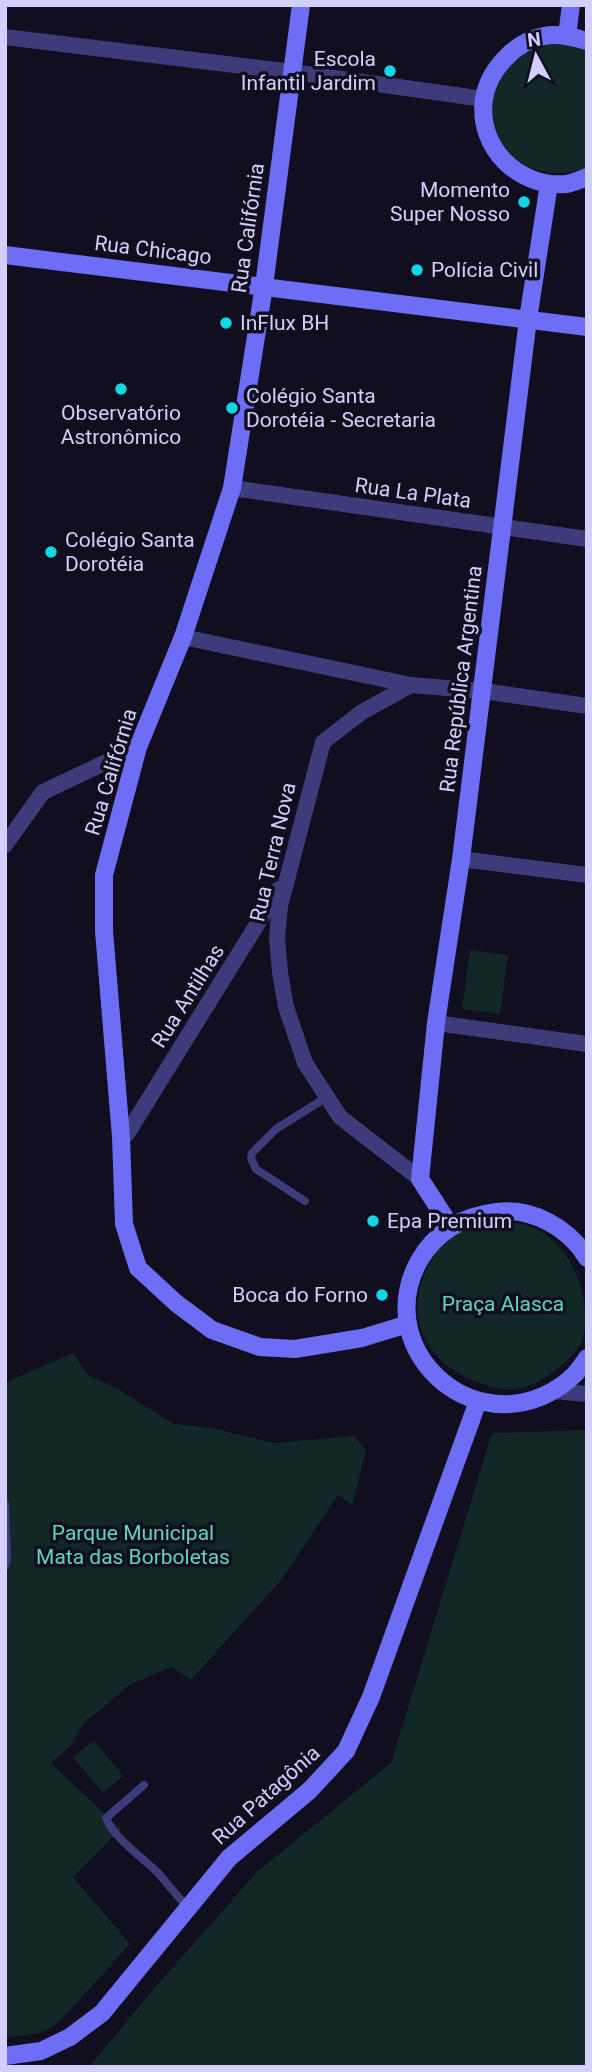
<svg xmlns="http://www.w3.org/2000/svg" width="592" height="2072" font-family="Roboto,sans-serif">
	<rect width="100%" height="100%" fill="#100e1f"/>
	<g fill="#112827">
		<path d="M548,43h23l16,6v119c-88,30 -130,-80 -59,-118 6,-4 14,-5 20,-7z"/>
		<path d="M470,950l38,5 -8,59 -38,-5z"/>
		<path d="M492,1222c14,0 29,0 42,6 39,16 58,72 49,112 -6,12 -18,23 -29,31 -11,9 -24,16 -38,18 -15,2 -28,-3 -41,-8 -51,-19 -73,-67 -46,-116 4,-7 8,-16 15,-22 13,-12 31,-16 48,-21z"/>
		<path d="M73,1353l15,22 31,15 55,34 38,4 62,15 80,-7 12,14 -14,55 -14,-10 -56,84 -91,101 -19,-13 -43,18 -27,24 -17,12 -13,23 -21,19 70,66 -48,48 57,67 -72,79 -18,10 -35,5v-655z"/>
		<path d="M587,1430v637h-498l68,-82 101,-114 133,-108 101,-330z"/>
		<path d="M94,1741l29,35 -20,17 -30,-36z"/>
	</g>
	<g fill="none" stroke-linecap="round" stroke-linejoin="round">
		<g stroke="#3d3c7a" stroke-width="8">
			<path d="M305,1201l-49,-32 -5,-11 1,-5 24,-24 51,-32"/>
			<path d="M5,1504l2,55 -2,7"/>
			<path d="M144,1785l-38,33c9,22 37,39 53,56 10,11 18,23 29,33"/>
		</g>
		<g stroke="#3d3c7a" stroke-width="16">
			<path d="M5,37l287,35 192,27"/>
			<path d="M232,488l355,51"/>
			<path d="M183,637l228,48 72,6 104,15"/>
			<path d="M411,685l-49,27 -39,30 -43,164 -3,32 3,34 6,35 19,56 35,54 80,62"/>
			<path d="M5,845l38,-53 95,-45"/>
			<path d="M461,859l126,16"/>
			<path d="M436,1023l151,21"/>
			<path d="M121,1137l6,-3 152,-245"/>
			<path d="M554,1391l33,3"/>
		</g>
		<g stroke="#6d6df5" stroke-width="18">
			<path d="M301,5l-37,281 -32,202 -49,149 -45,110 -34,128v56l17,206 3,87 14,44 38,35 36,27 48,17 35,2 67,-11 46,-14"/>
			<path d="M567,36l4,-31"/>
			<path d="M587,41c-13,-4 -29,-8 -43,-5 -29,5 -56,35 -60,63 -7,49 35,89 82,85 7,-1 14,-4 21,-7"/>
			<path d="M5,255l582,72"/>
			<path d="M451,1227l-31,-48 16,-156 25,-164 67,-540 21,-135"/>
			<path d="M587,1258c-18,-30 -55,-51 -90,-46 -33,4 -61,19 -78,49 -45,81 40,171 124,135 11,-5 22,-12 31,-21 5,-5 9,-11 13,-17"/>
			<path d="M5,2056l36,-5 29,-14 32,-24 127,-155 81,-68 36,-39 25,-54 107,-296"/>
		</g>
	</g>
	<g fill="#10d6e6" stroke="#100e1f" stroke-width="2.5">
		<circle cx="390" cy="71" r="7"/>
		<circle cx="524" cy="202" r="7"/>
		<circle cx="417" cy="270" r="7"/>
		<circle cx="226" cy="323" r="7"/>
		<circle cx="121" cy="389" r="7"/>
		<circle cx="232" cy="408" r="7"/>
		<circle cx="51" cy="552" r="7"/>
		<circle cx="373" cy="1221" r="7"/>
		<circle cx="382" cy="1295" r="7"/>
	</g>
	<g text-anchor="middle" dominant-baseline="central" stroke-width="7" stroke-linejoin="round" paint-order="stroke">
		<g font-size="21" fill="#d3cffc" stroke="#100e1f" text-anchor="start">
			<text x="376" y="59" text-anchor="end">Escola<tspan x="376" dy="24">Infantil Jardim</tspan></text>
			<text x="510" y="190" text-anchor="end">Momento<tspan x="510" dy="24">Super Nosso</tspan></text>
			<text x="431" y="270">Polícia Civil</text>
			<text x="240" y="323">InFlux BH</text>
			<text x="246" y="396">Colégio Santa<tspan x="246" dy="24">Dorotéia - Secretaria</tspan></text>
			<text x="121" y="413" text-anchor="middle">Observatório<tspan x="121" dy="24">Astronômico</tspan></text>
			<text x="65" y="540">Colégio Santa<tspan x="65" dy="24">Dorotéia</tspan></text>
			<text x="387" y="1221">Epa Premium</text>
			<text x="368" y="1295" text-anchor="end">Boca do Forno</text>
		</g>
		<g font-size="21" fill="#d3cffc" stroke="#100e1f">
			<text transform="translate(248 228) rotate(-82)">Rua Califórnia</text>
			<text transform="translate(153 250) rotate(7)">Rua Chicago</text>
			<text transform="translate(413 493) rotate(8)">Rua La Plata</text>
			<text transform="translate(461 679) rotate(-83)">Rua República Argentina</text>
			<text transform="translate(111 772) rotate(-73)">Rua Califórnia</text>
			<text transform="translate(273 852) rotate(-77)">Rua Terra Nova</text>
			<text transform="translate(188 996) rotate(-58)">Rua Antilhas</text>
			<text transform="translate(266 1795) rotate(-42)">Rua Patagônia</text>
		</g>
		<g font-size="21" fill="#61d6b6" stroke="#100e1f">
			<text x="503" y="1304">Praça Alasca</text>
			<text x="133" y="1533">Parque Municipal<tspan x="133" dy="24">Mata das Borboletas</tspan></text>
		</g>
	</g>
	<rect width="592" height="2072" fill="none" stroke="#d3cffc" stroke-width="14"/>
	<g transform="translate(536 56) rotate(353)" stroke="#100e1f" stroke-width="5" paint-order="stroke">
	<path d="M0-5L12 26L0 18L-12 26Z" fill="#d3cffc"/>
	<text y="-10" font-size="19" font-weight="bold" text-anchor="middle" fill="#d3cffc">N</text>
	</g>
</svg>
